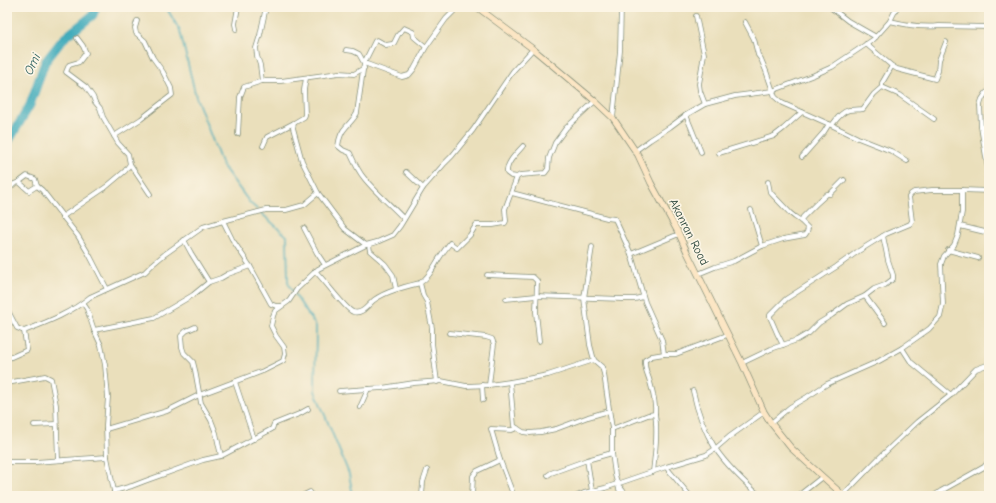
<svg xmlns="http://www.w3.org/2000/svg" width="996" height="503" font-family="'Comic Neue',sans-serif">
	<rect width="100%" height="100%" fill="#fcf5e5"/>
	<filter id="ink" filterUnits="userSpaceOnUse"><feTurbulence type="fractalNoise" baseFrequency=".025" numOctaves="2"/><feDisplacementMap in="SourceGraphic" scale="8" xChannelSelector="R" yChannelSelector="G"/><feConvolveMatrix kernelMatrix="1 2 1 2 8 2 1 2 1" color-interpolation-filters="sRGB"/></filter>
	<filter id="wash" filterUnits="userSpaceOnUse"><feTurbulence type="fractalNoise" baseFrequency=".012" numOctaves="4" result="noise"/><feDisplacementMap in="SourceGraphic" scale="16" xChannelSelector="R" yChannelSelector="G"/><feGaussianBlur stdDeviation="0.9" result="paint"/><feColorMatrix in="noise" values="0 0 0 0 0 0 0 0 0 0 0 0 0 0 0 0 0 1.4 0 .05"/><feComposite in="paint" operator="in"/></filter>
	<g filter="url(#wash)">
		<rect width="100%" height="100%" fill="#eadfbb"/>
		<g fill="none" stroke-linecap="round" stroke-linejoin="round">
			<g stroke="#3ba9ba" stroke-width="1.5">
				<path d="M166,7l14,24 16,66 26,68 28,38 8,7"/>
				<path d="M261,213l26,23 1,47 5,9"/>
				<path d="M295,295l21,31 -1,65 34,83 4,22"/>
			</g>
			<path stroke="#3ba9ba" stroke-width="9" d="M7,144l23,-39 15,-43 18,-23 30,-24 3,-8"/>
		</g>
	</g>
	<g filter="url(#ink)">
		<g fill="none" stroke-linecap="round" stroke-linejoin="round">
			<defs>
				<g id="minor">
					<path d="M830,7l18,14 28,16"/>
					<path d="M696,16l8,38 -5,30 1,7 5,13"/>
					<path d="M890,21c16,4 32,7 49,5l50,1"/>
					<path d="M745,22l9,17 4,16 3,4 5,12 9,26 7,6 47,21 29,14 33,13 16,10"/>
					<path d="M236,29l-1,-5 3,-17"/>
					<path d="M77,38l6,8 3,7 -7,9 -10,3 -3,7 20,15 7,10 2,5 5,6 3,9 15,26 10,11 2,10 20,30"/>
					<path d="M866,44l26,22 5,3 38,10 3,-8 1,-11 7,-18"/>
					<path d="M426,47l-12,-10 -1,-5 -9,-4 -6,7 -4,8 -2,1 -6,1 -9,-5 -2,1 -11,22 38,14 7,-2 5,-6 12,-22 20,-28 12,-12"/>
					<path d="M346,50l7,1 6,3 5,9 -7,50c-3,6 -7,9 -11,14 -5,5 -7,12 -8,19l5,4 7,3c4,9 8,18 14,25 12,15 27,27 40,41"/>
					<path d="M892,66l-10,17v4l18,8 34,24"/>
					<path d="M306,78l-2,12 1,25 -1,2 -10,6 -1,5 9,33 16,32 27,36 21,16"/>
					<path d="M262,81l-2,-16 -3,-9 -1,-8 4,-13 6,-28"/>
					<path d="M989,91l-3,2 -4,6 -2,6 1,22 8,48"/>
					<path d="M686,115l15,37"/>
					<path d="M613,118l7,-67 1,-44"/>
					<path d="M832,125c5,-6 9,-13 17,-15 5,-1 9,0 14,-1l11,-15 8,-7"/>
					<path d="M238,134l2,-37 4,-10 18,-6h19l58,-8 15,1 10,-6"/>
					<path d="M114,136l27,-17 18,-14 13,-10 -1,-7 -8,-16 -10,-14 -8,-17 -9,-8 -1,-5 2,-7"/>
					<path d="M263,146l4,-9 27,-14"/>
					<path d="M635,151l15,-11 20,-13 16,-12 19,-11 30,-8 37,-5 42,-16 18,-8 42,-28 16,-18 7,-14"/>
					<path d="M719,153l55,-17 9,-7 19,-17"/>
					<path d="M802,157l22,-25 5,-8"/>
					<path d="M406,172l17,16"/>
					<path d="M517,177l-6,-1 -4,-3c-1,-10 9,-19 16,-27"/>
					<path d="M19,182l10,9 8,-5 5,4 36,46 12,20 17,33"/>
					<path d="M768,182l2,10 20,21 5,4 6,4"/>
					<path d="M7,191l7,-7 5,-2 8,-6 8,3 2,7"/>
					<path d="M512,193l95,25 8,1 16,35 14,48 17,38 2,14"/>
					<path d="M751,210l11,36"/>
					<path d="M62,217l44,-30 19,-16 5,-7"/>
					<path d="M223,221l9,18 18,27 21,38 5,2h5"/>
					<path d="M960,226l29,7"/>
					<path d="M304,228l13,25 8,12"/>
					<path d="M184,240l7,13 18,29 12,-4 7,-4 22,-8"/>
					<path d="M369,245l1,6 15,13 8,11 3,14"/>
					<path d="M592,247l-8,51 6,47 4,15 8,7 2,7 8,55v24l3,22 6,21"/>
					<path d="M948,250l30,8"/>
					<path d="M631,254l48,-20"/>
					<path d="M315,271c9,8 30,38 38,41 9,3 15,-7 21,-12 13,-9 30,-13 46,-17 10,-6 14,-17 20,-26 3,-5 7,-10 10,-14l7,5 13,-13 6,-10h17l12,-2 1,-2 -1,-12 12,-32 3,-2 25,-2 3,-4 1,-11 6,-15 11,-15 29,-27"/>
					<path d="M698,274l17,-7 19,-6 28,-15 21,-7 22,-4 2,-3 1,-4 -7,-7 2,-4 13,-13 11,-10h3l14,-14"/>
					<path d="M487,275l46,2 4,4 -1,31 3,29"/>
					<path d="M420,283l3,12 4,7 5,26v15l5,39"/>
					<path d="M865,296l20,27"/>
					<path d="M506,299l30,-3 86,3h13l8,-2"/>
					<path d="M83,303l4,6 7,21 7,15 4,20 3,32 -2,28 1,32 7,34v5"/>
					<path d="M7,309l10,19 7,3c23,-9 47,-18 66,-34l55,-25 8,-8 12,-10 38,-27 20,-6 43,-11h20l18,-5 14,-12"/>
					<path d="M195,327l-9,4 -5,5 1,11 2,6 9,9 2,8 6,33 10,17 5,13 5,23"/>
					<path d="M94,330l60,-12 39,-23 16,-13"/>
					<path d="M450,333l36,4 6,2 2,5 -5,41"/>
					<path d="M783,345l-6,-12 -7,-16v-2l16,-16 50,-32 21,-15 29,-18 24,-10 2,-3 -3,-24 2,-3 3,-2 18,-2h30"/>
					<path d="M902,348l9,14 40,33"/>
					<path d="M7,359l20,-9 -3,-19"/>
					<path d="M742,363l29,-14 26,-9 12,-7 10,-10 13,-8 15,-11 18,-8 9,-7 11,-4 8,-6v-4l-5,-15 -5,-24"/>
					<path d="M235,382l19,57"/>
					<path d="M510,382l4,44 9,6 7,1 11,-1 15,-3 32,-12 21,-6"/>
					<path d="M7,383l38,-7 6,3 5,26 2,55"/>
					<path d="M482,385l1,15"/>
					<path d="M339,391l43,-3 32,-5 27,-2 25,5 23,-1 21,-3 38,-7 46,-15"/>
					<path d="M693,391c4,19 12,41 22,57 12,18 29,34 45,48"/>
					<path d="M360,407l8,-18"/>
					<path d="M771,423l19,-16 17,-10 20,-13 52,-23 23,-13 27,-19 11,-12 3,-13 -2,-40 3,-8 10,-11 4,-10 4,-23v-22l27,1"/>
					<path d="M34,425l22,-1"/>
					<path d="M106,429l61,-18 32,-16 64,-24 20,-10 2,-7 -1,-7 -8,-11 -5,-10 2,-10 2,-5 14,-10 8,-12 21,-20 48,-24 11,-3 16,-7 7,-9 23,-38 22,-25 7,-7 21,-26 40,-59 20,-22"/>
					<path d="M612,429l36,-14 7,-1c1,-10 -2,-22 -5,-32 -2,-8 -6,-13 -5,-22l7,-4 12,-2h12l51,-19"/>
					<path d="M500,460l13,34v2"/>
					<path d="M587,460l5,31"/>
					<path d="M7,462h28l72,-5"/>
					<path d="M666,467l24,29"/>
					<path d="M653,472c2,-19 5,-39 2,-58"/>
					<path d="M548,475l3,-2 36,-13 25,-7"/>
					<path d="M620,487l7,9"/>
					<path d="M114,491l18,-5 13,-5 58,-21 18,-4 51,-27 2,-5 25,-10 9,-5"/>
					<path d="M843,495l35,-36 39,-37 34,-27 25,-26 11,-4 2,-2"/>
					<path d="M302,496l8,-4"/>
					<path d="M422,496l1,-14 4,-12"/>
					<path d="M472,496l1,-20 4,-5 23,-11 -9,-31 21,1 5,-2"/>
					<path d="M577,496l7,-3 21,-5 61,-21 40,-12 9,-6 14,-12 35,-25"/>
					<path d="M798,496l24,-19"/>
					<path d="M934,496l7,-5 43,-24 5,-6"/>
				</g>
				<path id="secondary" d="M477,7l56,42 62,52 18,17 25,37 13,28 28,51 8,18 55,111 22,49 7,11 20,25 53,48"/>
			</defs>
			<use href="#minor" stroke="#848e78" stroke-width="5.5"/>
			<use href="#secondary" stroke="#848e78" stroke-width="7"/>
			<use href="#minor" stroke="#fff" stroke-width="4"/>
			<use href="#secondary" stroke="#fce6c4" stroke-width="5.5"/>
		</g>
	</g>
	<g text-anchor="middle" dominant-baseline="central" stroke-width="3.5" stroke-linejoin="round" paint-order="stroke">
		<g font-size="12" fill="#1f3d34" stroke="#fcf5e5">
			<text transform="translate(689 232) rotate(63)">Akanran Road</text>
		</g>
		<g font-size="13" font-style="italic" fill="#275d5c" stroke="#fcf5e5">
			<text transform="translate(32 64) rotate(-65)">Omi</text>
		</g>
	</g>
	<rect width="996" height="503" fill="none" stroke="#fcf5e5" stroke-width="24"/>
</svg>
